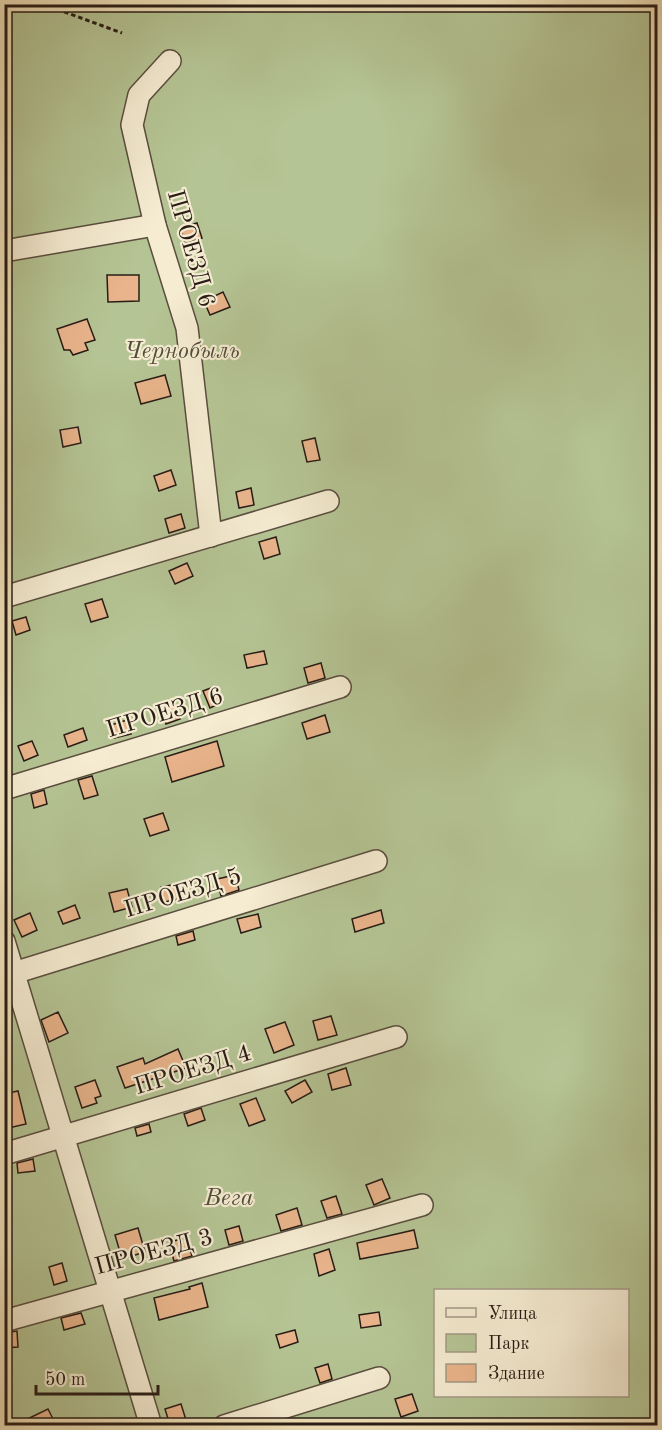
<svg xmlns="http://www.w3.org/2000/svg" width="662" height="1430" font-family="'Old Standard TT',serif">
	<rect width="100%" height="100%" fill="#f0e2ba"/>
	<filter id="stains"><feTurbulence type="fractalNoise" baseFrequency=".00333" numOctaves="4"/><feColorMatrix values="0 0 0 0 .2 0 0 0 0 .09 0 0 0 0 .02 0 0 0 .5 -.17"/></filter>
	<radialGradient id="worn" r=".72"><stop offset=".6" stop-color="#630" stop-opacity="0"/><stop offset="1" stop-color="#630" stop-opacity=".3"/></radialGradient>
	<path fill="#b5c494" stroke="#6e7055" stroke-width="1.5" fill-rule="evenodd" d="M4,5h653v1420h-652zM436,1290h192v106h-192z"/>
	<g fill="#e9b48b" stroke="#281c16" stroke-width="1.5">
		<path d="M197,223l5,15 -17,6 -5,-16z"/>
		<path d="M107,275h32v26l-31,1z"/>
		<path d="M223,292l7,15 -20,8 -6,-14z"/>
		<path d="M87,319l8,21 -10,3 3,7 -15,5 -3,-5h-6l-7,-21z"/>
		<path d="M165,375l6,21 -30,8 -6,-21z"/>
		<path d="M78,427l3,16 -18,4 -3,-17z"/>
		<path d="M315,438l5,22 -13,2 -5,-21z"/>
		<path d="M171,470l5,15 -17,6 -5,-15z"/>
		<path d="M251,488l3,17 -15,3 -3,-16z"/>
		<path d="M181,514l4,14 -16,5 -4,-14z"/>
		<path d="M276,537l4,17 -16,5 -5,-17z"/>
		<path d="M187,563l6,13 -18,8 -6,-13z"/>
		<path d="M102,599l6,18 -17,5 -6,-18z"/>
		<path d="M26,617l4,13 -14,5 -4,-14z"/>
		<path d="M264,651l3,13 -20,4 -3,-13z"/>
		<path d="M321,663l4,15 -17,5 -4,-15z"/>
		<path d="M216,686l7,16 -13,6 -7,-17z"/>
		<path d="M175,704l5,15 -14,5 -5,-16z"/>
		<path d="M325,715l5,17 -23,7 -5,-16z"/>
		<path d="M127,720l4,14 -17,4 -3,-13z"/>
		<path d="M83,728l4,12 -19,7 -4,-12z"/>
		<path d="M32,741l6,14 -14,6 -6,-15z"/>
		<path d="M217,741l7,25 -52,16 -7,-25z"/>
		<path d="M92,776l6,19 -14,4 -6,-19z"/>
		<path d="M44,790l3,14 -13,4 -3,-14z"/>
		<path d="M163,813l6,17 -19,6 -6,-17z"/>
		<path d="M235,875l4,15 -18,6 -4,-17z"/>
		<path d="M182,883l3,15 -21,4 -3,-15z"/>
		<path d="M127,889l5,18 -18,5 -5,-19z"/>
		<path d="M75,905l5,13 -17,6 -5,-12z"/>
		<path d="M381,910l3,13 -29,9 -3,-13z"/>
		<path d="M30,913l7,17 -15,7 -8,-17z"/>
		<path d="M258,914l3,13 -20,6 -4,-14z"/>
		<path d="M193,931l2,9 -17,5 -2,-9z"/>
		<path d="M58,1012l10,21 -19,9 -8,-22z"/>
		<path d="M331,1016l6,19 -19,5 -5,-19z"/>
		<path d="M285,1022l9,23 -20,8 -9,-24z"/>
		<path d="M178,1049l8,19 -61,20 -8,-21 26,-9 2,6z"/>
		<path d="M346,1068l5,17 -19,5 -4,-16z"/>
		<path d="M95,1080l6,16 -6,2 2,5 -15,5 -7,-21z"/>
		<path d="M305,1080l7,12 -20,11 -7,-12z"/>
		<path d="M18,1091l8,33 -22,5v-35z"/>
		<path d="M256,1098l9,22 -16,6 -9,-22z"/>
		<path d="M201,1108l4,12 -17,6 -4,-12z"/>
		<path d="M149,1124l2,8 -14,4 -2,-8z"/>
		<path d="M33,1159l2,12 -17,2 -1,-10z"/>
		<path d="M382,1179l8,19 -16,7 -8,-20z"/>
		<path d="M336,1196l6,18 -15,4 -6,-17z"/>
		<path d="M297,1208l5,17 -21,6 -5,-16z"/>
		<path d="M239,1226l4,15 -14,4 -4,-15z"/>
		<path d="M138,1228l7,24 -23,7 -7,-24z"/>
		<path d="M414,1230l4,18 -58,11 -3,-16z"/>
		<path d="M187,1238l5,18 -18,5 -5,-19z"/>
		<path d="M329,1249l6,21 -16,6 -5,-22z"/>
		<path d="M62,1263l5,18 -13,4 -5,-18z"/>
		<path d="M202,1283l6,24 -49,13 -5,-22 36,-9 -1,-2z"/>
		<path d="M379,1312l2,13 -20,3 -2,-13z"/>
		<path d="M81,1313l4,11 -21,6 -3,-12z"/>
		<path d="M295,1330l3,12 -18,6 -4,-13z"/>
		<path d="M17,1331l1,16 -14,1v-15z"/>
		<path d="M328,1364l4,15 -12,4 -5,-15z"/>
		<path d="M412,1394l6,17 -17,6 -6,-18z"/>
		<path d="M181,1404l5,16 -16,5 -5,-16z"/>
		<path d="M48,1409l8,16h-41z"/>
	</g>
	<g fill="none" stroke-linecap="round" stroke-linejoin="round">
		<defs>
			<g id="minor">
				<path d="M170,61l-31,34 -7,30 23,100 32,103 24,208"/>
				<path d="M4,251l151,-26"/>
				<path d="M4,597l324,-96"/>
				<path d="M4,789l336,-102"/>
				<path d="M4,941l147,485"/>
				<path d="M4,976l372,-115"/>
				<path d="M4,1154l392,-117"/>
				<path d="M4,1321l418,-116"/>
				<path d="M224,1426l155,-48"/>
			</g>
		</defs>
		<use href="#minor" stroke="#5a4e3f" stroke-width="24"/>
		<path stroke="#281c16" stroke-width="3" stroke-dasharray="4.5 3" stroke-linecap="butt" d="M43,4l79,29"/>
		<use href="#minor" stroke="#f5ecd2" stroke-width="21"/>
	</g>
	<g text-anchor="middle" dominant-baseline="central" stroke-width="4.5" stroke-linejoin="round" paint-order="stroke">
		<g font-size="24" fill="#281c16" stroke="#f5ecd2">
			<text transform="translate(190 249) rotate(74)">ПРОЕЗД 6</text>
			<text transform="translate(165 714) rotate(-17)">ПРОЕЗД 6</text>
			<text transform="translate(183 894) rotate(-17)">ПРОЕЗД 5</text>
			<text transform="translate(193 1071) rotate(-17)">ПРОЕЗД 4</text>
			<text transform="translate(154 1253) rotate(-15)">ПРОЕЗД 3</text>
		</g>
		<g font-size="24" font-style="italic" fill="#524e3c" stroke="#f5ecd2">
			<text x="182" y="352">Чернобыль</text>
			<text x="229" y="1199">Вега</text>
		</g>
	</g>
	<rect width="662" height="1430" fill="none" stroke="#f0e2ba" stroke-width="24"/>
	<rect x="6" y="6" width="650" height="1418" fill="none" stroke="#281c16" stroke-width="3"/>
	<rect x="12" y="12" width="638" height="1406" fill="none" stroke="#281c16" stroke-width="1.5"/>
	<rect x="434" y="1289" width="195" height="108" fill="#f5ecd2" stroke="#a39987" stroke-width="1.5"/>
	<rect x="446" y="1308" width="30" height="9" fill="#f5ecd2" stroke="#a39987" stroke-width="1.5"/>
	<text x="488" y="1319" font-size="18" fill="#281c16">Улица</text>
	<rect x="446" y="1334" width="30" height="18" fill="#b5c494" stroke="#a39987" stroke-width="1.5"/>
	<text x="488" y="1349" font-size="18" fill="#281c16">Парк</text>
	<rect x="446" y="1364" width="30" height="18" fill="#e9b48b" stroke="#a39987" stroke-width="1.5"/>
	<text x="488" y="1379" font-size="18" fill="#281c16">Здание</text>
	<path d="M36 1385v9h122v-9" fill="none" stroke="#281c16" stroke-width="3"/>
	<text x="45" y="1385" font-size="18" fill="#281c16" stroke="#f5ecd2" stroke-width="4.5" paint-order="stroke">50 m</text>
	<rect width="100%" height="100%" filter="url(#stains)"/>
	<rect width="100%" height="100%" fill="url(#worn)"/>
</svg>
